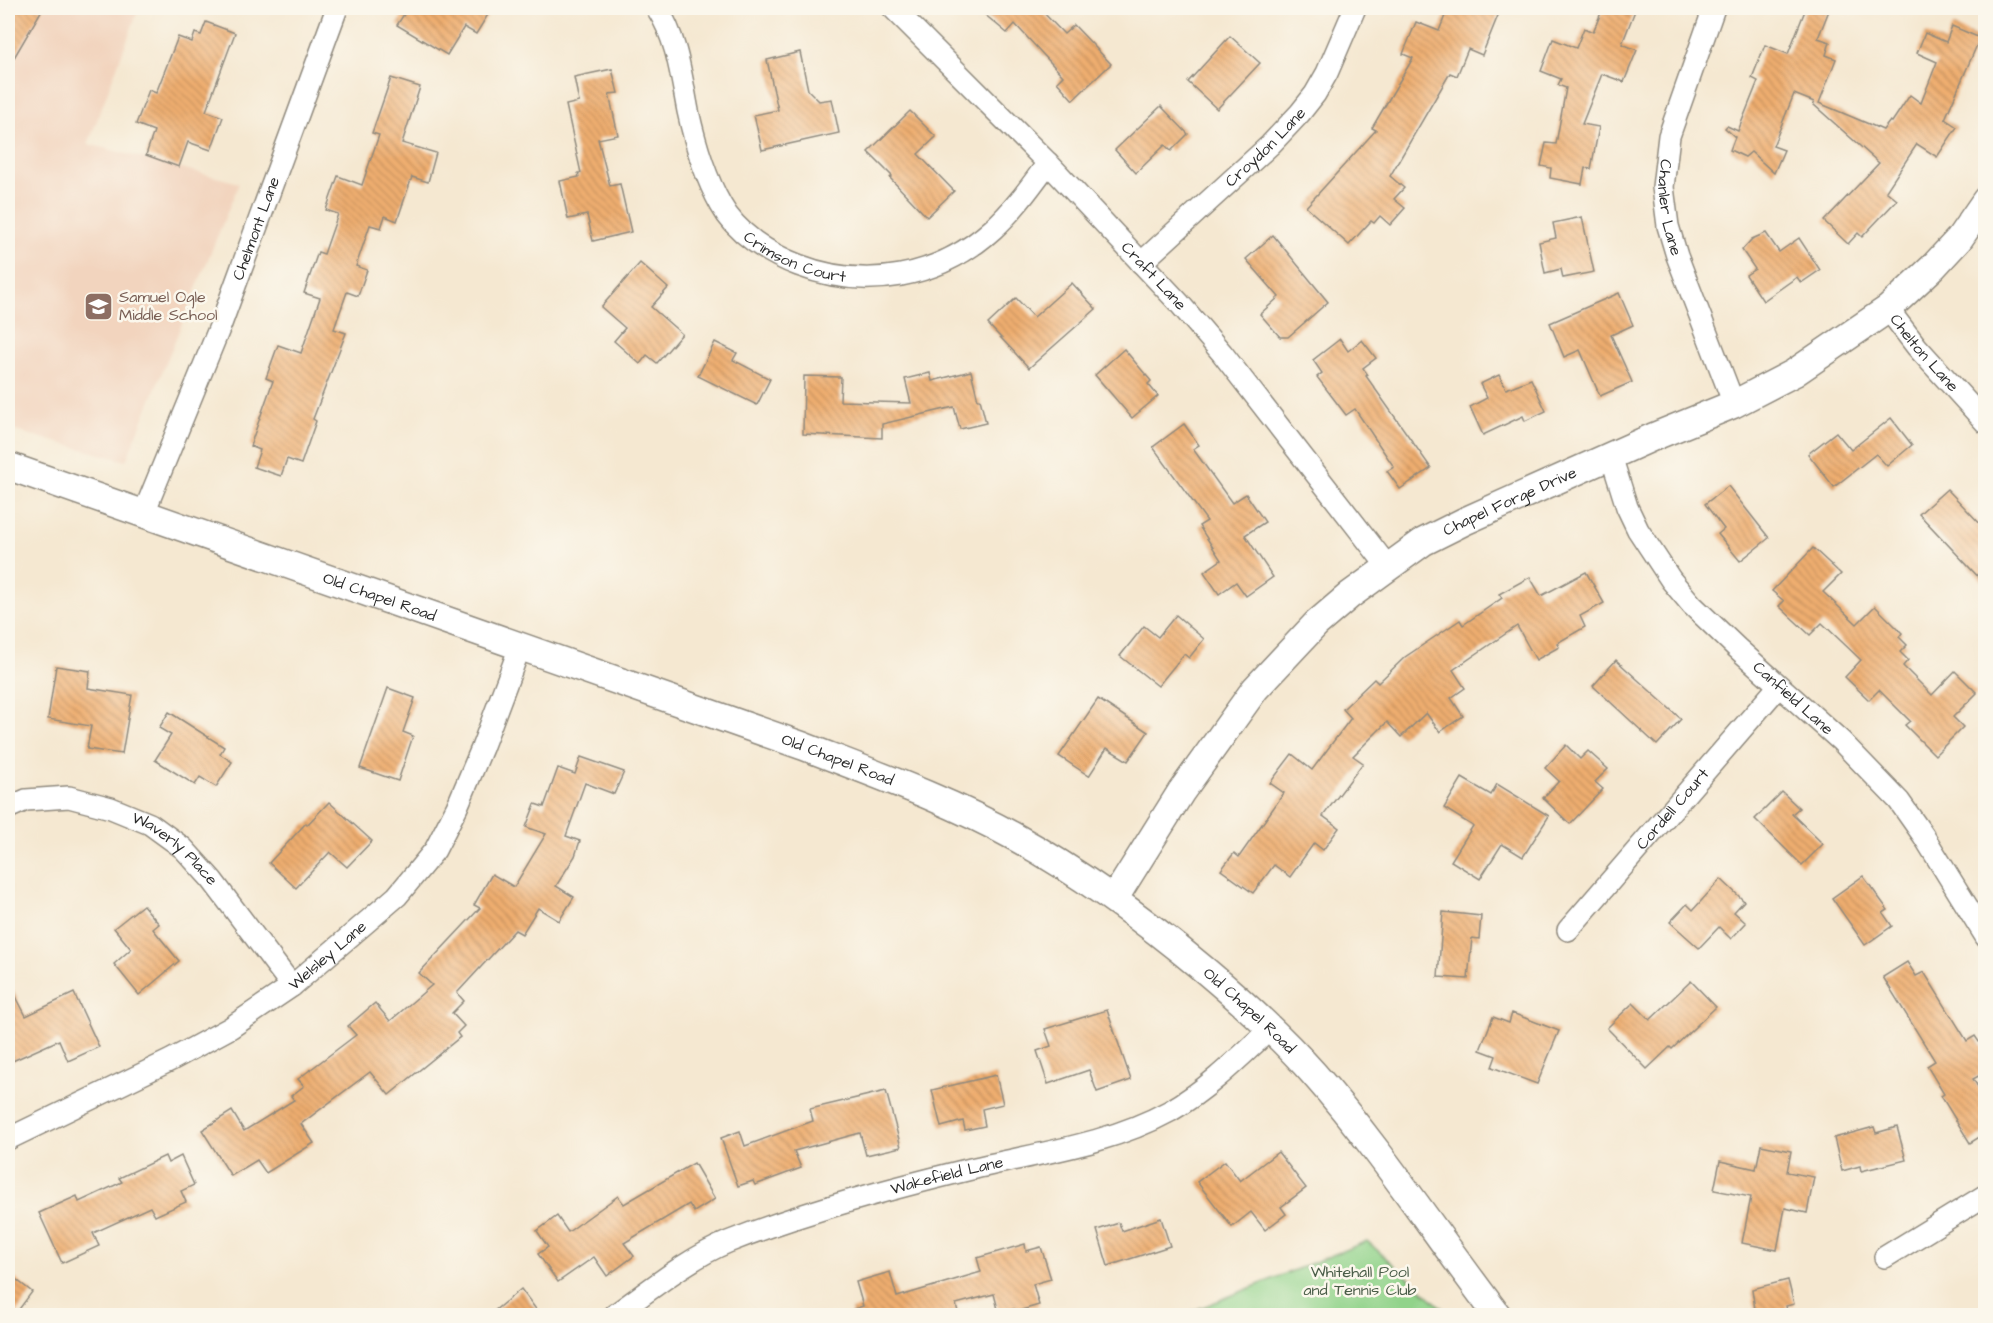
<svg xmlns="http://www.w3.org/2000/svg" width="1993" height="1323" font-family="'Architects Daughter',sans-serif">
	<defs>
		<pattern id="building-back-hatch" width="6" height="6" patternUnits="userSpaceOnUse" patternTransform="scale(1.5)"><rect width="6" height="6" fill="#efae70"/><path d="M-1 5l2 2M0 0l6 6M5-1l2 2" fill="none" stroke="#c28e5c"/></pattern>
	</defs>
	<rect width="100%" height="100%" fill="#fbf7ec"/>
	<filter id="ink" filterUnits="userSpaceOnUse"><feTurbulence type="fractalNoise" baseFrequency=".0167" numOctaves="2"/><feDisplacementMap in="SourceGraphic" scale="12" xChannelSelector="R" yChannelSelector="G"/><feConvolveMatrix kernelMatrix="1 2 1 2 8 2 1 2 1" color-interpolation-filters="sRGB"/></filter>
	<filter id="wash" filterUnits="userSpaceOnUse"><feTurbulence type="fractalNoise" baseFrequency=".008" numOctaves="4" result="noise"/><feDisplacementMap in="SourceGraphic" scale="24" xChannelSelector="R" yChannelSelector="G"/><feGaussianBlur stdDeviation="1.35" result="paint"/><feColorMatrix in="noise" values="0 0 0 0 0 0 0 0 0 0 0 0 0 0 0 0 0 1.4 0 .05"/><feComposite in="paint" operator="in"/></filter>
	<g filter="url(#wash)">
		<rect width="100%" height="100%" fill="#f5e8d1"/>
		<path fill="#f2d4be" d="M8,8h131l-51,136 151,39 -113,278 -118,-32z"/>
		<path fill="#91d38a" stroke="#5e7f5a" stroke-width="1.5" d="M1367,1241l83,74h-267z"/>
		<g id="blocks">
			<g fill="url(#building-back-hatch)">
				<path d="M8,8h35l-35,60z"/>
				<path d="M408,8h84l-16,26 -12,-7 -17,28 -50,-30z"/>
				<path d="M977,8h62l25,26 10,-9 37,39 -38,36 -16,-18 6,-6 -48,-52 -8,9z"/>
				<path d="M1448,8h53l-19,47 -14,-6 -11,27 -7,-3 -60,103 14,12 -10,11 11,9 -15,17 -10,-9 -6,7 -3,-2 -22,24 -43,-38 70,-77 -4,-2 41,-70 -10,-4 13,-32 23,9z"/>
				<path d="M1603,8h33l-14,36 15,6 -13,32 -22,-8 -20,50 17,3 -8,42 -6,-1 -3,16 -32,-6 1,-10 -10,-2 5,-23 10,1 10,-56 -8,-3 3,-6 -20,-8 12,-32 23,9 8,-20 9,4z"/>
				<path d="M1806,8h24l-12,30 12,4 -4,13 10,4 -17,44 64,27 7,-9 2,1 18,-27 11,8 16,-41 -20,-9 8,-20 21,9 6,-16 28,12 -35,81 12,8 -20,30 -20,-13 -31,47 11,9 -35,37 -4,-4 -10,11 -24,-23 55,-58 -66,-59 1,-2 -20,-8 -21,52 11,4 -10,23 -23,-21 -6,5 -15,-7 5,-13 -10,-9 2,-2 11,5 20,-50 -6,-3 13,-33 23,9z"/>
				<path d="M206,22l29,11 -29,78 17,6 -12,33 -23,-8 -9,25 -33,-12 8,-24 -18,-7 13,-34 7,3 22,-56 14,5 3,-9 6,2z"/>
				<path d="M1230,36l30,27 -43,46 -29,-27z"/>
				<path d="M800,52l8,38 11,11 13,-2 7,34 -77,17 -8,-35 24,-5 -11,-50z"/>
				<path d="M612,69l6,24 -9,1 9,41 -20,4 12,47 10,-2 11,48 -38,9 -6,-26 -19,4 -8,-38 19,-4 -1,-4h3l-15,-68 13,-3 -5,-25z"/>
				<path d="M391,78l29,9 -18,56 34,10 -8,29 -16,-5 -15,44 -12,-5 -4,12 -11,-3 -14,41 11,4 -9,26 -11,-4 -13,37 12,4 -33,86 3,2 -15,43 -14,-5 -6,17 -27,-9 6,-17 -10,-4 23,-65 -7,-3 12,-33 23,8 19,-55 -16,-5 14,-41 6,2 14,-40 -12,-4 12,-34 24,9 17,-50 -7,-2z"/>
				<path d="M1161,106l27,28 -17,17 -6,-6 -29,28 -21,-23z"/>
				<path d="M910,111l26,26 -18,17 36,37 -27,26 -37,-39 2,-2 -24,-24z"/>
				<path d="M1582,217l12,55 -31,6 -2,-9 -16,4 -6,-31 17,-4 -3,-15z"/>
				<path d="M1766,233l13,19 20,-14 21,32 -19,13 -4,-6 -34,24 -17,-26 9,-6 -13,-19 10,-11z"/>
				<path d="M1273,235l55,67 -40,35h-8l-20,-23 19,-17 -33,-38z"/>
				<path d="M640,263l28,25 -17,19 31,27 -25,29 -10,-8 -7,9 -26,-23 11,-13 -24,-21z"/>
				<path d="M1072,283l24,26 -67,59 -41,-44 28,-26 18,19z"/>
				<path d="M1619,293l14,32 -22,10 21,47 -32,14 -20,-46 -16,7 -14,-34z"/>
				<path d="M1340,339l8,12 14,-11 14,18 -13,10 5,7 -2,1 65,92 -31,21 -13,-18 7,-4 -39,-58 -9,6 -29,-38 5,-4 -9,-13z"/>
				<path d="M715,342l22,11 -4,7 37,19 -13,26 -59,-29z"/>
				<path d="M1124,349l27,32 -3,3 10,12 -26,22 -37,-43z"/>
				<path d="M971,371l7,29 2,-1 6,24 -26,6 -6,-22 -72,17v14l-79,-4 1,-58 37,1 -1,24 71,2 -6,-24 25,-6 2,8z"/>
				<path d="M1499,375l7,14 25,-10 15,32 -21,10 -2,-5 -40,19 -13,-28 17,-9 -7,-14z"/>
				<path d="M1891,418l21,27 -25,21 -11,-12 -42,33 -26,-33 28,-22 15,18z"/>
				<path d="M1184,424l15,21 -6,4 39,54 14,-9 19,28 -20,13 28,42 -27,19 -10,-14 -17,12 -15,-22 17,-12 -22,-34 8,-5 -54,-74z"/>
				<path d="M1728,486l41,52 -29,23 -22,-27 6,-5 -19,-25z"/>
				<path d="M1947,489l39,41v55l-67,-71z"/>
				<path d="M1813,548l28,26 -18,18 34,32 18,-18 27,27 -3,4 8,8 -7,7 8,8 -5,6 29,29 23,-24 22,22 -24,24 10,10 -28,28 -30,-30 5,-4 -31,-31 -10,10 -24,-23 16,-17 -39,-37 -12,12 -31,-29 5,-5 -12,-10z"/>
				<path d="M1586,572l18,31 -24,13 5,11 -28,16 2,4 -23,13 -19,-34 -64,44 12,18 -14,10 12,18 -23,16 -14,-19 -25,24 -14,-15 -34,34 10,7 -40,53 16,12 -16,22 -9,-7 -24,34 -16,-12 -21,28 -32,-23 13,-17 5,4 45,-64 -14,-10 22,-29 20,16 39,-52 -8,-9 31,-30 4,4 27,-26 55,-37 3,5 39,-27 -3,-4 31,-17 11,19z"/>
				<path d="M1176,615l28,24 -15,19 -5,-4 -26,32 -38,-30 24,-30 14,11z"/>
				<path d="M1616,660l65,59 -24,26 -64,-59z"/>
				<path d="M56,666l34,5 -2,17 44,7 -10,59 -35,-5 4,-23 -43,-7z"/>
				<path d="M388,688l27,10 -12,34 10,4 -15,45 -38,-13z"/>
				<path d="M1098,699l50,33 -20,29 -21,-13 -18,28 -30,-20z"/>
				<path d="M169,712l55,35 -4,7 12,8 -16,25 -16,-10 -5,8 -40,-25 16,-25 -12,-7z"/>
				<path d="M1566,745l14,14 8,-8 20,18 -13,13 8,7 -33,35 -27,-26 16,-17 -14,-13z"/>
				<path d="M581,757l43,15 -10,22 -29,-11 -19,53 14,5 -5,15 -19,30 18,11 -15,24 -21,-13 -16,26 -7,-4 -58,63 7,8 -12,12 12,13 -7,7 3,4 -71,58 -19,-23 -69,52 13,19 -48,30 -9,-13 -26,16 -29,-46 30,-19 12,20 50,-31 -3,-4 13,-10 -6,-7 58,-44 -8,-9 27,-23 15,18 42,-36 -13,-12 61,-65 -6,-3 18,-31 22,13 32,-53 -20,-7 9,-23 9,3 14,-39 17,6z"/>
				<path d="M1462,778l29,17 6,-11 52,32 -26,41 -21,-13 -22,35 -29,-18 22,-35 -29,-18z"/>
				<path d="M1782,792l17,16 -7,6 31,30 -21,21 -47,-46z"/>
				<path d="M329,802l43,39 -25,26 -17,-15 -34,36 -27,-25 37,-40 1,2z"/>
				<path d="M1863,876l25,34 -5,3 9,13 -27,19 -33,-47z"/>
				<path d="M1721,879l23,22 -10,11 12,11 -15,16 -12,-12 -20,21 -29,-26 17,-18 6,6z"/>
				<path d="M143,905l16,19 -6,5 26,32 -40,34 -25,-31 17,-15 -17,-21z"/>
				<path d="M1443,912l38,4 -2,23 -7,-1 -4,41 -30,-2z"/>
				<path d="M1907,962l9,14 8,-4 43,69 8,-5 11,16v20l-13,7 13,20v34l-16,10 -29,-47 3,-2 -17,-28 8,-5 -52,-84z"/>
				<path d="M8,981l18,35 48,-23 25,54 -31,14 -9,-21 -51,23z"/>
				<path d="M1691,981l25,26 -44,42 -2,-2 -23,22 -40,-41 26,-25 17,17z"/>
				<path d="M1107,1010l24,70 -34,12 -8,-22 -41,14 -11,-33 14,-5 -6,-17z"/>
				<path d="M1512,1013l47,18 -22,53 -45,-17 4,-11 -16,-6 13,-33 16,6z"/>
				<path d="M996,1075l7,29 -21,5 3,17 -20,4 -2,-9 -22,6 -9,-37z"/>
				<path d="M886,1091l15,56 -35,8 -6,-22 -66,18 7,17 -46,17 -2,-4 -15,5 -17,-48 19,-7 5,15 68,-25 -3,-12z"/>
				<path d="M1874,1127l2,6 21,-6 9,33 -45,11 -1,-5 -18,5 -8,-33z"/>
				<path d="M1761,1145l30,6 -4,21 27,5 -7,36 -22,-5 -8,42 -35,-7 9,-46 -37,-7 6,-29 36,8z"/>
				<path d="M1278,1152l28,36 -25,19 5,7 -21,16 -14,-18 -19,15 -35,-45 28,-21 15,20z"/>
				<path d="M165,1156l3,7 13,-7 13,29 -13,6 5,11 -31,14 -5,-9 -57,26 6,13 -37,17 -23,-50 38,-17 2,6 43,-20 -3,-4z"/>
				<path d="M694,1163l21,36 -21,13 -5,-8 -65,39 10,13 -27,20 -13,-19 -36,25 -20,-28 10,-7 -11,-16 20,-15 11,16 50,-36 6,8z"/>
				<path d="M1161,1218l9,28 -62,20 -11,-36 22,-7 3,8z"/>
				<path d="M1025,1244l1,7 15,-4 10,32 -18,5 6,21 -24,7 -1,-3 -15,4 -5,-19 -38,10 3,12h-107l-1,-6 12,-4 -7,-24 34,-10 7,25 84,-25 -4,-14z"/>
				<path d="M8,1273l24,19 -18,24h-6z"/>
				<path d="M1788,1280l6,24 -8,2 2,10h-32l-4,-27z"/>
				<path d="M521,1289l20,27h-53z"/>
			</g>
		</g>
	</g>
	<g filter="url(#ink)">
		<use href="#blocks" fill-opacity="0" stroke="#908a7e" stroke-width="1.5"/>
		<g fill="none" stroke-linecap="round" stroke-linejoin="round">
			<defs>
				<g id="minor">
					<path id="s1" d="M657,8c20,31 24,67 31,103 7,32 17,66 33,94 15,28 48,49 77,60 67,26 141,13 195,-36 21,-19 38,-43 55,-66"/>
					<path id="s2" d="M893,8l155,155 132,141 42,49 166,214"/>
					<path id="s3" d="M1714,8l-45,128 -6,51 5,39 9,30 57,148"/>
					<path id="s4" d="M1141,263l129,-118 30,-32 15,-19 12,-21 28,-65"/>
					<path id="s5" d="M1888,309l29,38 69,76"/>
					<path id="s6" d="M1611,456l16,51 11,23 33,50 21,25 45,43 104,93 58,60 24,34 63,102"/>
					<path id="s7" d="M143,515l78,-191 116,-316"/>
					<path id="s8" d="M8,808l18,-8 43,-3 42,11 39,16 33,24 29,32 80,106"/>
					<path id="s9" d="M1568,930l210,-243"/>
					<path id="s10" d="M8,1139l163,-79 59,-32 62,-42 105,-90 38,-46 22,-43 25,-59 38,-101"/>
					<path d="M1885,1257l101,-62"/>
					<path id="s11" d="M613,1316c37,-26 74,-57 115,-74 78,-31 161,-53 243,-73 67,-16 137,-24 199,-58 38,-22 69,-53 101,-83"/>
				</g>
				<g id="tertiary">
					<path id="s12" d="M8,466l795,280c72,28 145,54 212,91 69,38 132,85 192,135 38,32 74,65 107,102 67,76 122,161 184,242"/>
					<path id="s13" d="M1114,899l67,-107 74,-103 61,-65 34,-29 73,-53 42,-21 188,-84 81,-33 60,-31 94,-64 45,-42 26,-28 27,-39"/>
				</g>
			</defs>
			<use href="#minor" stroke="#908a7e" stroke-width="24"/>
			<use href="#tertiary" stroke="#908a7e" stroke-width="30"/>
			<use href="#minor" stroke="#fff" stroke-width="21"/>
			<use href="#tertiary" stroke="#fff" stroke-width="27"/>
		</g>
	</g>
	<defs>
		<symbol id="school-square" viewBox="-11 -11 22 22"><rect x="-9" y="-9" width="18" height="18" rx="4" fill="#8d6e63" stroke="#fbf7ec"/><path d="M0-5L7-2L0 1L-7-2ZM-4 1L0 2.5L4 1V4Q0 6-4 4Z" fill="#fff"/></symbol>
	</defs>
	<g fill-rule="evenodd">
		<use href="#school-square" x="82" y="290" width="33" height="33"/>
	</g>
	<g text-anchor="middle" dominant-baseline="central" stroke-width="5" stroke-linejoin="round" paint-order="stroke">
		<g font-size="16" fill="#2b2b2b" stroke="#fbf7ec">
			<text stroke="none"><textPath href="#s4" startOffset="170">Croydon Lane</textPath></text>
			<text stroke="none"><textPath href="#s3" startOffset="208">Chanler Lane</textPath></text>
			<text stroke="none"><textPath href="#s7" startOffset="308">Chelmont Lane</textPath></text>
			<text stroke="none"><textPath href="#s1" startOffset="302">Crimson Court</textPath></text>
			<text stroke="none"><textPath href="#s2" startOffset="374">Craft Lane</textPath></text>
			<text stroke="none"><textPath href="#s5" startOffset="57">Chelton Lane</textPath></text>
			<text stroke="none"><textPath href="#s13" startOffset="573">Chapel Forge Drive</textPath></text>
			<text stroke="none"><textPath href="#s12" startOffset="394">Old Chapel Road</textPath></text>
			<text stroke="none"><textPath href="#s6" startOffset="309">Canfield Lane</textPath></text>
			<text stroke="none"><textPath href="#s12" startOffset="880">Old Chapel Road</textPath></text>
			<text stroke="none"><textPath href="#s9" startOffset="160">Cordell Court</textPath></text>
			<text stroke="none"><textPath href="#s8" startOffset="183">Waverly Place</textPath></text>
			<text stroke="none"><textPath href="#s10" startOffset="370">Welsley Lane</textPath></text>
			<text stroke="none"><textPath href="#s12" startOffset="1366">Old Chapel Road</textPath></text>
			<text stroke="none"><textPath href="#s11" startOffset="366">Wakefield Lane</textPath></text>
		</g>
		<g font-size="16" fill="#785e54" stroke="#fbf7ec" text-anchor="start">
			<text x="119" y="297">Samuel Ogle<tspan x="119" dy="18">Middle School</tspan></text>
		</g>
		<g font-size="16" fill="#4a5d48" stroke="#fbf7ec">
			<text x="1360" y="1272">Whitehall Pool<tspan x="1360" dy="18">and Tennis Club</tspan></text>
		</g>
	</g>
	<rect width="1993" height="1323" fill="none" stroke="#fbf7ec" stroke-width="30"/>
</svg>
